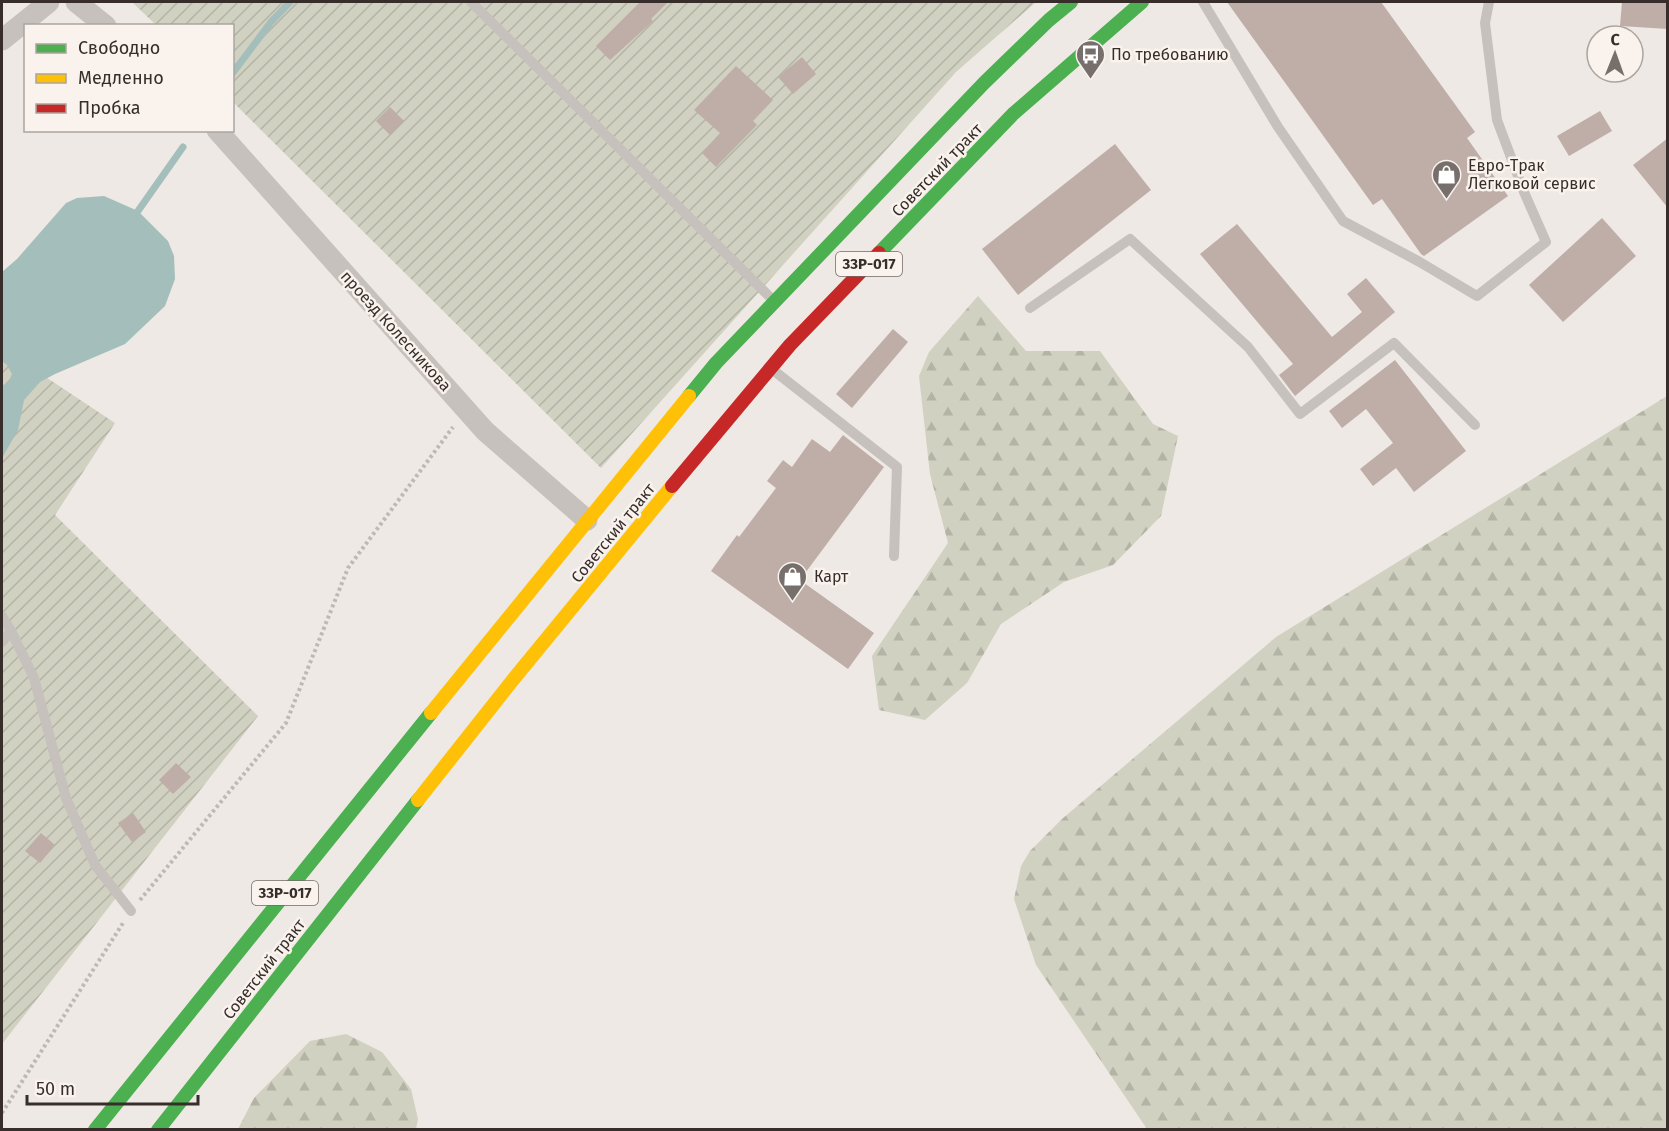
<svg xmlns="http://www.w3.org/2000/svg" width="1669" height="1131" font-family="'Fira Sans',sans-serif">
	<defs>
		<pattern id="forest-firs" width="22" height="20" patternUnits="userSpaceOnUse" patternTransform="scale(1.5)"><rect width="22" height="20" fill="#d0d1c0"/><path d="M5 1l3.5 6h-7zM16 11l3.5 6h-7z" fill="#b3b4a5"/></pattern>
		<pattern id="garden-furrows" width="10" height="10" patternUnits="userSpaceOnUse" patternTransform="scale(1.5)"><rect width="10" height="10" fill="#d0d1c0"/><path d="M-1 1l2-2M0 10L10 0M9 11l2-2" fill="none" stroke="#b3b4a5"/></pattern>
	</defs>
	<rect width="100%" height="100%" fill="#eee9e4"/>
	<g fill="url(#forest-firs)">
		<path d="M978,296l48,55h74l53,73 25,12 -17,80 -48,49 -49,17 -63,42 -34,59 -42,37 -46,-10 -7,-54 76,-113 -18,-69 -11,-98 10,-24z"/>
		<path d="M1667,396v733h-520l-111,-164 -22,-66 7,-33 9,-15 32,-32 214,-182z"/>
		<path d="M346,1034l36,18 29,37 7,30 -2,10h-178l16,-31 56,-57z"/>
	</g>
	<g fill="url(#garden-furrows)">
		<path d="M132,2h904l-80,70 -355,396 -368,-366 -1,-76 -76,-1z"/>
		<path d="M2,348l113,75 -60,92 203,201 -256,328z"/>
	</g>
	<path fill="#a3bebb" d="M104,196l34,15 30,30 6,15 1,23 -10,27 -40,38 -70,30 -15,8 -16,18 -6,30 -16,28v-72l6,-3 4,-9 -5,-9 -5,-4v-89l15,-13 49,-56 11,-5z"/>
	<g fill="none" stroke-linecap="round" stroke-linejoin="round">
		<g stroke="#a3bebb" stroke-width="7">
			<path d="M232,74l39,-52 19,-20"/>
			<path d="M138,211l45,-64"/>
		</g>
	</g>
	<g fill="#bfada8">
		<path d="M640,2h28l-17,17 2,2 -43,39 -14,-14z"/>
		<path d="M1227,2h154l94,130 -8,6 41,58 -84,60 -3,-2 -39,-55 -9,6z"/>
		<path d="M1622,2h46v27l-48,-3z"/>
		<path d="M802,57l14,17 -23,20 -15,-17z"/>
		<path d="M736,66l37,34 -20,21 4,4 -41,42 -14,-14 18,-20 -26,-23z"/>
		<path d="M390,107l14,14 -14,14 -14,-14z"/>
		<path d="M1600,111l12,20 -43,25 -12,-20z"/>
		<path d="M1668,138v70l-35,-43z"/>
		<path d="M1115,144l36,46 -133,105 -36,-46z"/>
		<path d="M1602,218l34,38 -73,66 -34,-37z"/>
		<path d="M1237,224l95,113 30,-25 -15,-18 19,-16 29,34 -100,84 -16,-21 14,-11 -93,-110z"/>
		<path d="M893,329l15,13 -56,66 -16,-14z"/>
		<path d="M1395,360l71,91 -52,41 -18,-24 -23,18 -13,-17 33,-26 -27,-34 -24,19 -13,-17z"/>
		<path d="M843,435l41,32 -84,113 74,53 -26,36 -137,-98 26,-36 2,2 37,-49 -9,-7 16,-21 9,7 20,-28 18,13z"/>
		<path d="M176,763l15,14 -18,17 -14,-14z"/>
		<path d="M133,813l13,19 -14,10 -14,-19z"/>
		<path d="M41,833l14,12 -15,18 -15,-12z"/>
	</g>
	<g fill="none" stroke-linecap="round" stroke-linejoin="round">
		<g stroke="#bfb9b6" stroke-width="4" stroke-dasharray="3 3" stroke-linecap="butt">
			<path d="M140,900l146,-177 62,-155 105,-141"/>
			<path d="M2,1113l121,-190"/>
		</g>
		<g stroke="#c7c1bd" stroke-width="10">
			<path d="M471,2l301,297"/>
			<path d="M1203,2l75,125 65,94 75,40 59,35 69,-54 -22,-50 -27,-72 -12,-97 4,-21"/>
			<path d="M1030,308l100,-69 118,108 52,67 94,-71 81,82"/>
			<path d="M773,370l124,97 -3,89"/>
			<path d="M2,616l9,15 -9,11"/>
			<path d="M11,631l23,47 32,120 29,67 36,46"/>
		</g>
		<g stroke="#c7c1bd" stroke-width="21">
			<path d="M76,2l30,24"/>
			<path d="M2,40l47,-38"/>
			<path d="M217,130l268,301 102,89"/>
		</g>
		<g stroke="#4caf50" stroke-width="14">
			<path d="M879,253l134,-139 129,-112"/>
			<path d="M689,396l27,-33 268,-280 65,-63 22,-18"/>
			<path d="M95,1130l336,-417"/>
			<path d="M158,1130l260,-330"/>
		</g>
		<g stroke="#ffc107" stroke-width="14">
			<path d="M431,713l258,-317"/>
			<path d="M418,800l94,-119 160,-195"/>
		</g>
		<path stroke="#c62828" stroke-width="14" d="M672,486l118,-141 89,-92"/>
	</g>
	<defs>
		<symbol id="bus-pin" viewBox="-11 -11 22 30"><path d="M0 17L-7.5 6A9.5 9.5 0 1 1 7.5 6Z" fill="#776f6c" stroke="#f9f2ed"/><path d="M-5-6H5V4H4V6H2V4H-2V6H-4V4H-5ZM-3.5-4V0h7V-4ZM-3.5 1.2v1.5H-2V1.2ZM2 1.2v1.5H3.5V1.2Z" fill="#fff"/></symbol>
		<symbol id="shop-pin" viewBox="-11 -11 22 30"><path d="M0 17L-7.5 6A9.5 9.5 0 1 1 7.5 6Z" fill="#776f6c" stroke="#f9f2ed"/><path d="M-5-2.5h2.3a2.7 3.5 0 0 1 5.4 0H5L5.5 6h-11ZM-1.5-2.5h3a1.5 2.3 0 0 0-3 0Z" fill="#fff"/></symbol>
	</defs>
	<g fill-rule="evenodd">
		<use href="#bus-pin" x="1074" y="38" width="33" height="45"/>
		<use href="#shop-pin" x="1430" y="158" width="33" height="45"/>
		<use href="#shop-pin" x="776" y="560" width="33" height="45"/>
	</g>
	<g text-anchor="middle" dominant-baseline="central" stroke-width="5" stroke-linejoin="round" paint-order="stroke">
		<g fill="#f9f2ed" stroke="#716965" stroke-width="1.5">
			<rect x="836" y="252" width="66" height="24" rx="4.5"/>
			<rect x="252" y="881" width="66" height="24" rx="4.5"/>
		</g>
		<g font-size="15" font-weight="bold" fill="#372e2b">
			<text x="869" y="264">33Р-017</text>
			<text x="285" y="893">33Р-017</text>
		</g>
		<g font-size="16" fill="#372e2b" stroke="#f9f2ed" text-anchor="start">
			<text x="1111" y="54">По требованию</text>
			<text x="1468" y="165">Евро-Трак<tspan x="1468" dy="18">Легковой сервис</tspan></text>
			<text x="814" y="576">Карт</text>
		</g>
		<g font-size="16" fill="#372e2b" stroke="#f9f2ed">
			<text transform="translate(937 170) rotate(-46)">Советский тракт</text>
			<text transform="translate(396 331) rotate(48)">проезд Колесникова</text>
			<text transform="translate(613 533) rotate(-51)">Советский тракт</text>
			<text transform="translate(264 969) rotate(-52)">Советский тракт</text>
		</g>
	</g>
	<rect width="1669" height="1131" fill="none" stroke="#372e2b" stroke-width="6"/>
	<rect x="24" y="24" width="210" height="108" fill="#f9f2ed" stroke="#aba49f" stroke-width="1.5"/>
	<rect x="36" y="44" width="30" height="9" fill="#4caf50" stroke="#aba49f" stroke-width="1.5"/>
	<text x="78" y="54" font-size="18" fill="#372e2b">Свободно</text>
	<rect x="36" y="74" width="30" height="9" fill="#ffc107" stroke="#aba49f" stroke-width="1.5"/>
	<text x="78" y="84" font-size="18" fill="#372e2b">Медленно</text>
	<rect x="36" y="104" width="30" height="9" fill="#c62828" stroke="#aba49f" stroke-width="1.5"/>
	<text x="78" y="114" font-size="18" fill="#372e2b">Пробка</text>
	<g transform="translate(1615 54) rotate(1)"><circle r="28" fill="#f9f2ed" stroke="#aba49f" stroke-width="1.5"/>
	<path d="M0-4.5L10 22L0 15L-10 22Z" fill="#776f6c"/>
	<text y="-9" font-size="16" font-weight="bold" text-anchor="middle" fill="#372e2b">С</text>
	</g>
	<path d="M27 1095v9h171v-9" fill="none" stroke="#372e2b" stroke-width="3"/>
	<text x="36" y="1095" font-size="18" fill="#372e2b" stroke="#f9f2ed" stroke-width="4.5" paint-order="stroke">50 m</text>
</svg>
